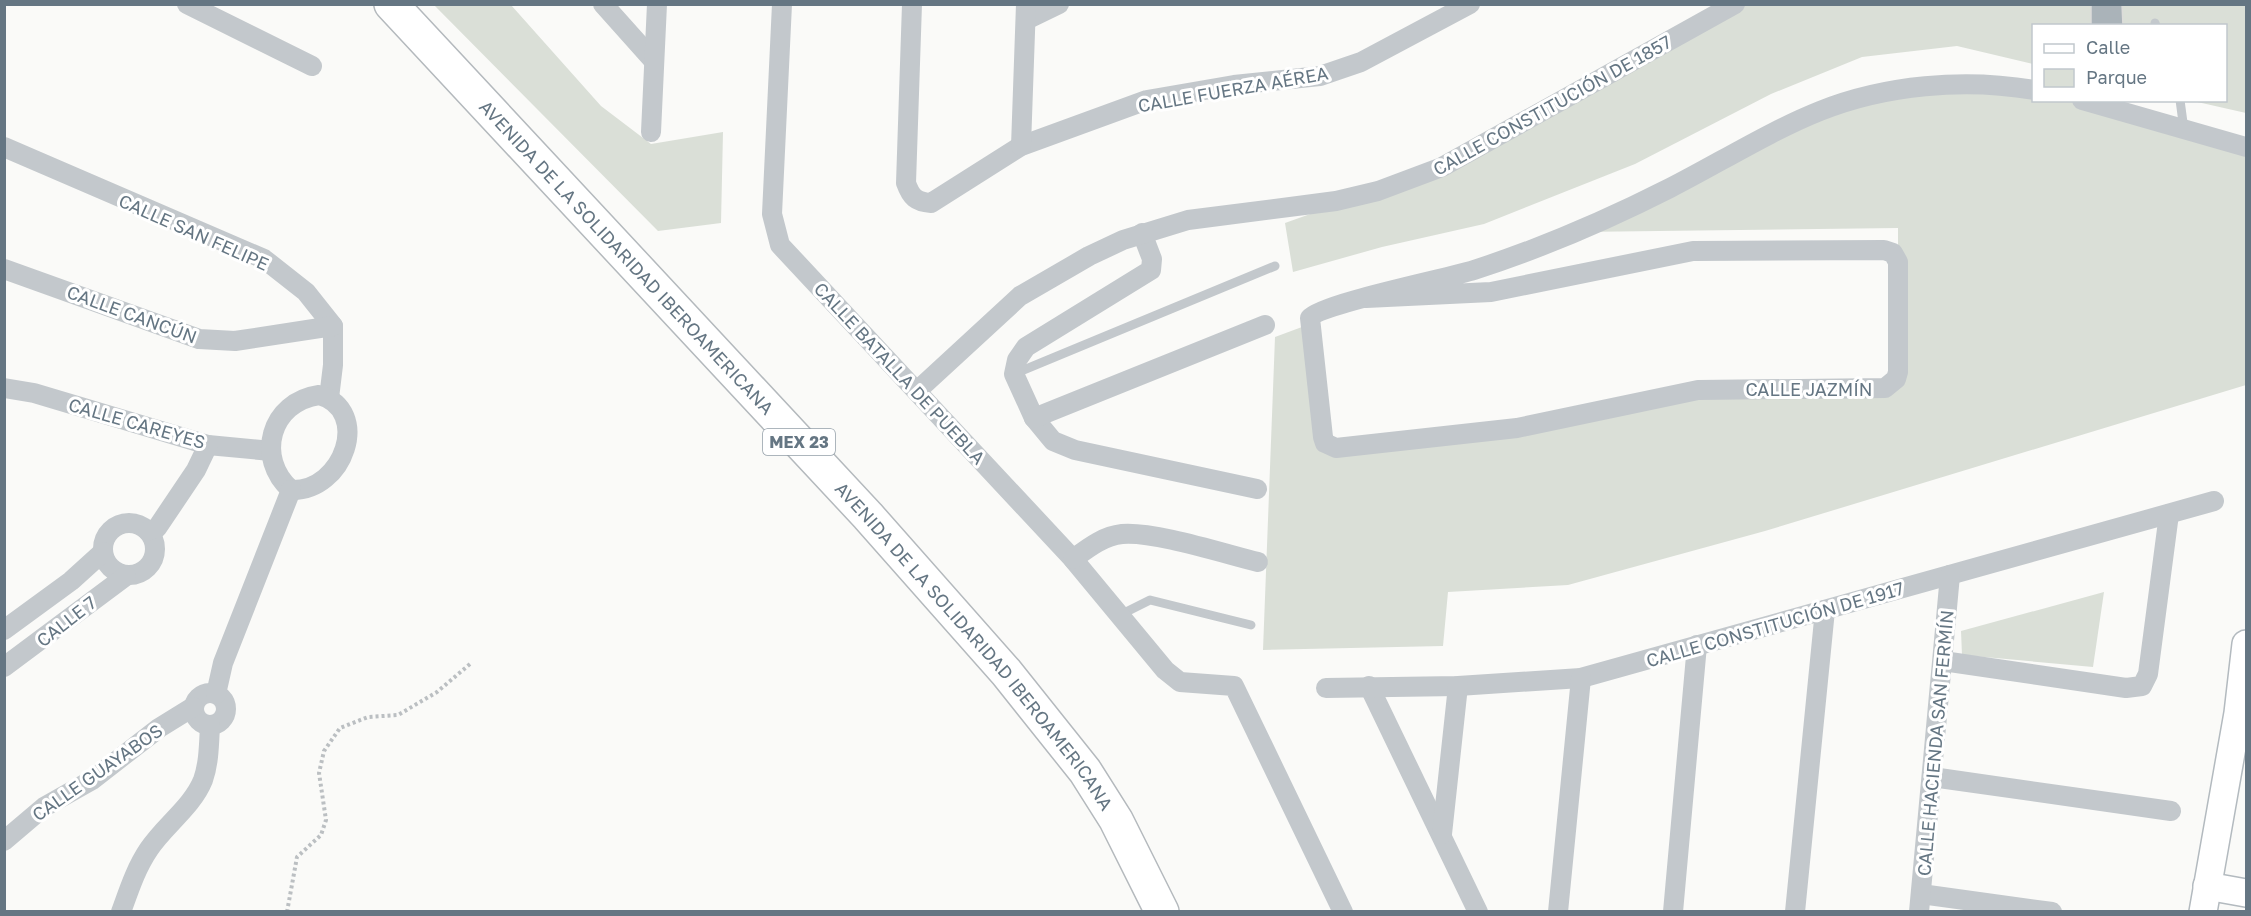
<svg xmlns="http://www.w3.org/2000/svg" width="2251" height="916" font-family="'Golos Text',sans-serif">
	<rect width="100%" height="100%" fill="#fafaf8"/>
	<g fill="#dadfd7">
		<path d="M434,5h77l90,101 50,38 72,-12 -2,91 -63,8z"/>
		<path d="M1736,5h510v108l-53,-12 33,-1v-74h-192l-1,38 -76,-18 -95,11 -91,37 -136,70 -151,60 -102,23 -89,25 -8,-49 157,-56z"/>
		<path d="M1882,92l151,1 1,7 49,1 163,42v242l-481,146 -197,54 -120,7 -5,54 -180,4 12,-313 35,-13 15,119 192,-15 181,-38 187,-2 13,-16v-144l-320,4z"/>
		<path d="M2104,592l-11,75 -131,-12 -1,-24z"/>
	</g>
	<path fill="#aab3b9" stroke="#dcdcda" stroke-width="1.5" d="M2091,4h31l1,22h-32z"/>
	<g fill="none" stroke-linecap="round" stroke-linejoin="round">
		<defs>
			<g id="secondary">
				<path d="M2207,886l39,7"/>
				<path d="M2203,912l35,-199 8,-69"/>
			</g>
			<g id="highway">
				<path id="s1" d="M391,4l477,512 138,156 79,99 31,49 46,92"/>
			</g>
		</defs>
		<use href="#secondary" stroke="#b3babf" stroke-width="30"/>
		<use href="#highway" stroke="#b4b9bd" stroke-width="36"/>
		<path stroke="#bbbfc2" stroke-width="4" stroke-dasharray="3 3" stroke-linecap="butt" d="M287,912l10,-55 24,-22 5,-15 -7,-47 5,-22 16,-23 28,-11 30,-2 39,-23 33,-28"/>
		<g stroke="#c3c8cc" stroke-width="9">
			<path d="M2155,23l1,3"/>
			<path d="M2180,100l4,30"/>
			<path d="M1014,374l261,-108"/>
			<path d="M1120,615l30,-15 101,25"/>
		</g>
		<g stroke="#c3c8cc" stroke-width="20">
			<path d="M187,4l125,62"/>
			<path d="M603,4l50,56"/>
			<path d="M782,4l-10,210 8,31 293,314 92,111 15,12 54,4 109,226"/>
			<path d="M912,4l-6,179c5,14 10,19 25,20l90,-57 126,-46 87,-15 86,-9 41,-14 109,-58"/>
			<path d="M1026,20l33,-16"/>
			<path d="M2082,100l164,47"/>
			<path d="M651,132l6,-128"/>
			<path d="M1021,146l5,-142"/>
			<path d="M4,147l260,112 42,33 27,34v39l-4,33"/>
			<path d="M1142,233l10,26 -1,11 -125,77 -9,13 -3,14 20,44 19,23 22,9 182,39"/>
			<path d="M4,269l195,70 36,2 98,-15"/>
			<path d="M1366,298l125,-6 202,-41 191,-1 9,3 5,9v110l-2,7 -11,9 -187,2 -181,38 -181,20 -11,-5 -2,-6 -13,-119c10,-14 139,-40 164,-48 68,-22 133,-50 196,-82 49,-25 100,-57 150,-77 65,-26 144,-33 214,-21"/>
			<path d="M4,388l30,5 174,52 63,6"/>
			<path d="M918,390l102,-94 69,-40 34,-16 65,-20 148,-19 42,-10 64,-24 293,-163"/>
			<path d="M319,395c53,15 25,97 -28,95 -36,-32 -21,-88 28,-95z"/>
			<path d="M1034,418l231,-93"/>
			<circle cx="129" cy="549" r="26"/>
			<path d="M148,531l9,-3 39,-58 12,-25"/>
			<path d="M1073,559c15,-11 30,-23 49,-25 32,-3 103,20 136,28"/>
			<path d="M4,630l67,-49 32,-29"/>
			<path d="M1943,661l183,27 16,-2 6,-12 21,-160"/>
			<path d="M4,667l122,-91"/>
			<path d="M1369,686l109,226"/>
			<path d="M1326,688l132,-2 123,-8 633,-177"/>
			<circle cx="210" cy="709" r="16"/>
			<path d="M216,694l7,-31 68,-173"/>
			<path d="M1932,777l239,34"/>
			<path d="M1442,834l16,-148"/>
			<path d="M4,841l40,-34 48,-27 67,-52 34,-21"/>
			<path d="M1921,894l131,18"/>
			<path d="M121,912c8,-22 15,-44 28,-63 16,-24 43,-42 54,-69 6,-17 6,-36 7,-55"/>
			<path d="M1558,912l23,-234"/>
			<path d="M1673,912l24,-267"/>
			<path d="M1795,912l30,-302"/>
			<path d="M1919,912l31,-337"/>
		</g>
		<use href="#secondary" stroke="#fff" stroke-width="27"/>
		<use href="#highway" stroke="#fff" stroke-width="33"/>
	</g>
	<g text-anchor="middle" dominant-baseline="central" stroke-width="6" stroke-linejoin="round" paint-order="stroke">
		<rect fill="#fff" stroke="#939fa8" stroke-width="1.5" x="763" y="429" width="72" height="26" rx="4.5"/>
		<g font-size="16" font-weight="bold" fill="#657683">
			<text x="799" y="442">MEX 23</text>
		</g>
		<g font-size="18" fill="#657683" stroke="#fff">
			<text transform="translate(1233 89) rotate(-10)">CALLE FUERZA AÉREA</text>
			<text transform="translate(1552 105) rotate(-29)">CALLE CONSTITUCIÓN DE 1857</text>
			<text transform="translate(194 232) rotate(24)">CALLE SAN FELIPE</text>
			<text stroke="none"><textPath href="#s1" startOffset="346">AVENIDA DE LA SOLIDARIDAD IBEROAMERICANA</textPath></text>
			<text transform="translate(132 314) rotate(20)">CALLE CANCÚN</text>
			<text transform="translate(900 373) rotate(47)">CALLE BATALLA DE PUEBLA</text>
			<text x="1809" y="389">CALLE JAZMÍN</text>
			<text transform="translate(137 423) rotate(16)">CALLE CAREYES</text>
			<text transform="translate(66 621) rotate(-38)">CALLE 7</text>
			<text transform="translate(1775 624) rotate(-16)">CALLE CONSTITUCIÓN DE 1917</text>
			<text stroke="none"><textPath href="#s1" startOffset="868">AVENIDA DE LA SOLIDARIDAD IBEROAMERICANA</textPath></text>
			<text transform="translate(1935 743) rotate(-85)">CALLE HACIENDA SAN FERMÍN</text>
			<text transform="translate(97 772) rotate(-35)">CALLE GUAYABOS</text>
		</g>
	</g>
	<rect width="2251" height="916" fill="none" stroke="#657683" stroke-width="12"/>
	<rect x="2032" y="24" width="195" height="78" fill="#ffffff" stroke="#c1c8cd" stroke-width="1.5"/>
	<rect x="2044" y="44" width="30" height="9" fill="#ffffff" stroke="#c1c8cd" stroke-width="1.5"/>
	<text x="2086" y="54" font-size="18" fill="#657683">Calle</text>
	<rect x="2044" y="69" width="30" height="18" fill="#dadfd7" stroke="#c1c8cd" stroke-width="1.5"/>
	<text x="2086" y="84" font-size="18" fill="#657683">Parque</text>
</svg>
